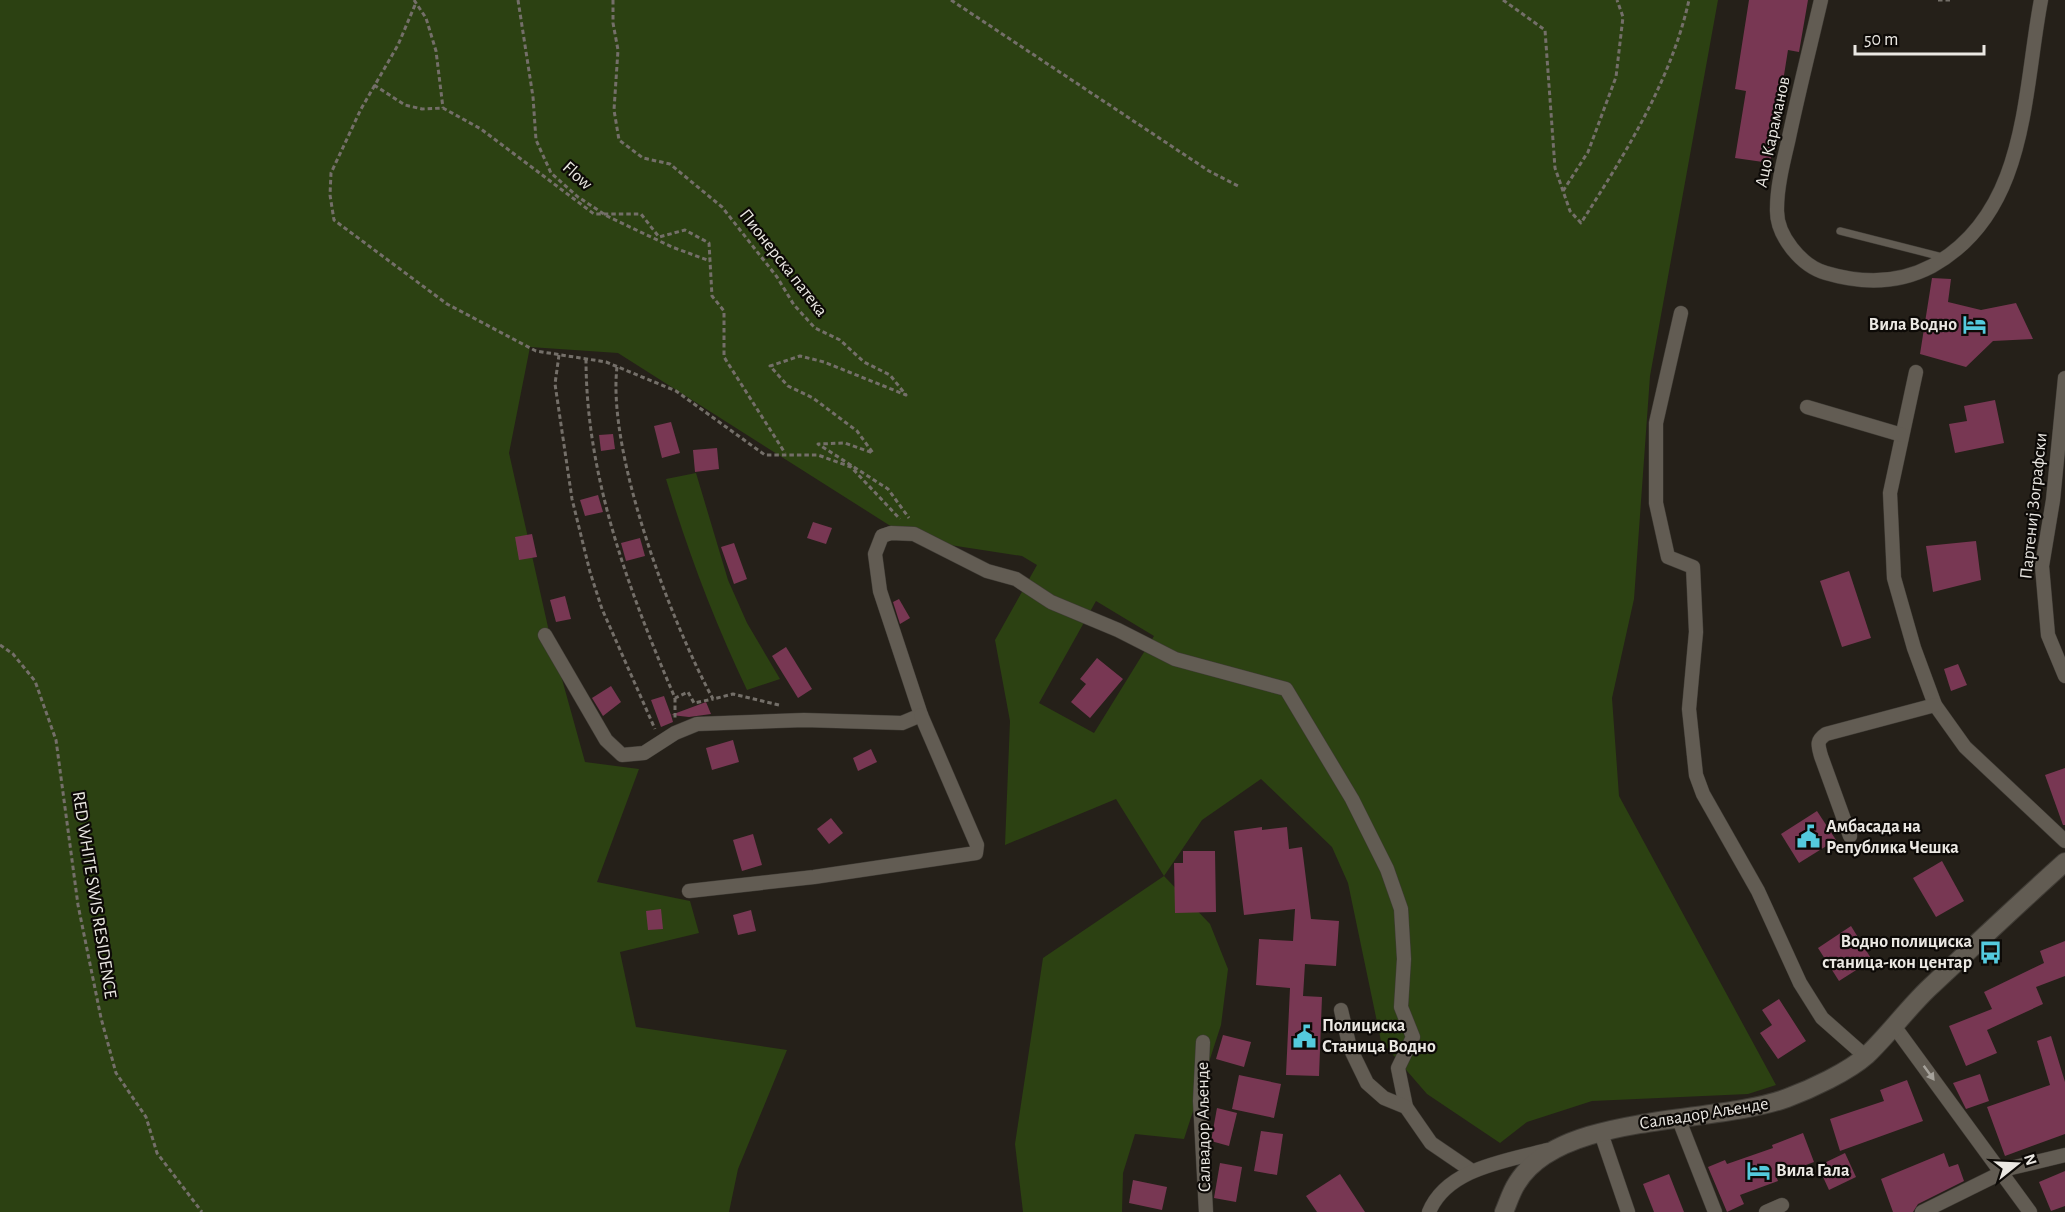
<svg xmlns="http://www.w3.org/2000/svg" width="2065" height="1212" font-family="'Alegreya Sans',sans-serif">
	<rect width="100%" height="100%" fill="#252019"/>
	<g fill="#2c4112" fill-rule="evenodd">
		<path d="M0,0h1718l-68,376 -16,223 -22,99 7,98 157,289 -28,9 -156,7 -65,21 -27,21 -73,-49 -46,-53 -33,-158 -16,-36 -71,-68 -59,41 -38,56 46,48 18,45 -7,56 -37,114 -49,-5 -12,39 -1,39h-99l-8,-68 28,-186 121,-82 -48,-77 -111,46 5,-124 -15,-81 42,-75 -15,-9 -111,-17 -293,-186 -88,-6 -21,106 41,183 35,126 54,7 -42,113 93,19 9,32 -79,19 16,75 151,23 -49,119 -9,43h-729zM1096,601l58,35 -60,97 -55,-30z"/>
		<path d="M696,473l32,107 19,43 33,56 -33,11c-33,-69 -59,-138 -81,-211z"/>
	</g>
	<g fill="#783753">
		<path d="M1749,0h59l-9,52 -11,-2 -18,113 -35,-5 11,-67 -11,-2z"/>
		<path d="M1932,278l19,1 -3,23 33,8 35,-7 17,36 -40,2 -27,26 -46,-13z"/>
		<path d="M1995,400l9,43 -49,10 -6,-29 18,-3 -3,-15z"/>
		<path d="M671,422l9,31 -18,5 -8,-32z"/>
		<path d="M613,434l2,15 -14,2 -2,-16z"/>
		<path d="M717,448l2,21 -24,3 -2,-22z"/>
		<path d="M598,495l5,17 -18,4 -5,-16z"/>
		<path d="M813,522l19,6 -6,16 -19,-6z"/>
		<path d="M532,534l5,23 -18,3 -4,-23z"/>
		<path d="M640,538l5,18 -19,5 -5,-18z"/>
		<path d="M1976,541l5,39 -48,12 -7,-46z"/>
		<path d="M734,543l13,36 -13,5 -13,-37z"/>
		<path d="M1849,571l22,67 -29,9 -22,-66z"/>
		<path d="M565,596l6,23 -15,3 -6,-22z"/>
		<path d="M899,599l11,19 -10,6 -7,-22z"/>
		<path d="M786,647l26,42 -14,9 -26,-42z"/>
		<path d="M1097,658l26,21 -33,39 -19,-16 15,-18 -6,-5z"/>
		<path d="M1958,664l9,21 -16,6 -7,-22z"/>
		<path d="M611,686l10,16 -18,14 -11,-18z"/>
		<path d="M664,696l7,19 35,-13 5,12 -22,3 -18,-2 2,7 -12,5 -10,-27z"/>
		<path d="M733,740l6,22 -27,8 -6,-22z"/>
		<path d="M871,749l6,13 -19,9 -5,-13z"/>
		<path d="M2065,768v57h-2l-18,-50z"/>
		<path d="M1817,811l19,29 -37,23 -18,-29z"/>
		<path d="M831,818l12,15 -14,11 -12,-15z"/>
		<path d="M1262,827v3l25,-3 2,22 13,-2 9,72 28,2 -3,45 -31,-2 -2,32 19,1 -3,79 -33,-1 4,-87 -34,-3 3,-46 34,2 2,-32 -51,6 -10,-84z"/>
		<path d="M753,834l9,31 -20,6 -9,-31z"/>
		<path d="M1183,851h32l1,61 -41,1 -1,-50h9z"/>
		<path d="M1942,861l22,40 -28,16 -23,-39z"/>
		<path d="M661,909l2,20 -15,1 -2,-19z"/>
		<path d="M751,910l5,21 -18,4 -5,-20z"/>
		<path d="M1851,926l21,34 -33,21 -21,-33z"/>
		<path d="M2065,941v35l-29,11 7,17 -56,26 10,23 -31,13 -17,-40 43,-17 -8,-17 60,-29 -4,-12z"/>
		<path d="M1779,999l27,42 -28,18 -18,-26 12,-8 -10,-15z"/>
		<path d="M1223,1035l28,7 -7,25 -28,-8z"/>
		<path d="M2051,1036l14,46v52l-60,22 -18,-49 63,-22 -13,-44z"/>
		<path d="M1980,1074l9,27 -23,8 -13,-26z"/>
		<path d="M1239,1075l42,9 -7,34 -42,-9z"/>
		<path d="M1907,1080l16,41 -83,30 -10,-32 54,-18 -4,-11z"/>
		<path d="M1217,1108l20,5 -8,33 -18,-5z"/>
		<path d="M1261,1131l22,3 -6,41 -23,-4z"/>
		<path d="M1803,1133l11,29 -38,14 2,5 -38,14 4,9 -17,8 -19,-45 17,-7 2,4 46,-16 -1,-3z"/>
		<path d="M1845,1153l11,24 -27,13 -11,-24z"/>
		<path d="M1944,1153l5,14 9,-3 6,17 -46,23 -5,8h-20l-12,-33z"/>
		<path d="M1220,1163l22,4 -6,35 -22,-4z"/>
		<path d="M2065,1171v35l-14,5 -12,-29z"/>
		<path d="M1340,1174l25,38h-48l-11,-16z"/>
		<path d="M1669,1174l15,38h-30l-11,-28z"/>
		<path d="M1133,1180l34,7 -5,23 -33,-7z"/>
	</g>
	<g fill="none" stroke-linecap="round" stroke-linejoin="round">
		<defs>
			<path id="service" d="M1840,231l102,26"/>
			<g id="minor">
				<path d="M1821,0c-11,47 -23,94 -33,142 -5,21 -11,45 -11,67 -1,26 24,57 49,64 37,11 72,11 106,-7 96,-53 91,-172 109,-266"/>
				<path d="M1681,313l-25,110v80l12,54 25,10 3,65 -7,77 7,66 7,19 55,97 42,92 22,35 43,38"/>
				<path d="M1916,372l-26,121 4,85 20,70 21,57 30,42 100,94"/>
				<path d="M2065,378l-12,122 -11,66 6,69 17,41"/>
				<path d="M1807,407l95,28"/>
				<path d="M545,635l61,105 16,15 22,-2 31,-20 22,-9 107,-4 98,3 19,-8 -41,-124 -5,-37 7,-18 9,-3 23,1 73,37 29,8 35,23 67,28 57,29 111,30 66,110 35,70 14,40 3,50 -3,48 12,30 -15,31 8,39"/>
				<path d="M1850,836l-29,-80c-3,-11 -5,-15 5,-22l109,-29"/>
				<path d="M689,891l125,-14 162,-24 1,-8 -56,-130"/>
				<path d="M1341,1010l9,38 17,35 17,15 22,9 25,36 41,28"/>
				<path d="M1894,1026l136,186"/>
				<path d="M1203,1042l-3,59 6,111"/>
				<path d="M1679,1120l36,92"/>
				<path d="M1601,1133l27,79"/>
				<path d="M1429,1212c18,-44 78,-51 118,-62"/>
				<path d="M1766,1212l16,-7"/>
				<path d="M1922,1212l89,-44 54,-13"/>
			</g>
			<path id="tertiary" d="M1504,1212c4,-9 7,-20 13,-29 43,-71 197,-58 270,-85 24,-9 61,-26 80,-43 22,-21 40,-46 62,-67 45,-42 90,-85 136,-126"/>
		</defs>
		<use href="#service" stroke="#3f3b35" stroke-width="8"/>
		<use href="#minor" stroke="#3f3b35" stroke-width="15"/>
		<use href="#tertiary" stroke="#3f3b35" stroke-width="20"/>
		<g stroke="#746f69" stroke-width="3" stroke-dasharray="4.5 3" stroke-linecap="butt">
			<path d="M414,0l12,18 10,33 7,57"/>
			<path d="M518,0l15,97 3,43 15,33 27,24 29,19 65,31 38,14"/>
			<path d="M613,0v23l5,27 -4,60 5,30 24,18 27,6 52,43 55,70 17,28 21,23 25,12 24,22 26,13 16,20 -82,-33 -24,-6 -30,10 18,20 25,12 44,33 16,22 -28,-10 -27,1 70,45 21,29"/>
			<path d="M951,0l258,171 31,16"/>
			<path d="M1503,0l42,30 10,138 15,43 11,12c44,-69 90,-142 108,-223"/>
			<path d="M1938,0h12"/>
			<path d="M415,5l-17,40 -37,64 -30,64 -1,22 4,25 113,84 89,47 70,11 70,29 89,64h53l33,12 49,52"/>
			<path d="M374,85l31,20 17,4 21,-1 38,21 113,85h47l18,23 26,-7 24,13 3,53 12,15v46l61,96"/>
			<path d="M1563,191l25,-39 28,-75 7,-60 -6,-17"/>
			<path d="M559,355l-4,29 17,115 18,73 12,37 53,120"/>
			<path d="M586,359c0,118 43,232 89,339l13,-6 6,11 19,-4"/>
			<path d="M617,367c-10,86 54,255 96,332l20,-5 46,11"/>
			<path d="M0,645l13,9 22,27 21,59 22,165 23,113 15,55 30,44 11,36 45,59"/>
			<path d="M675,698v20"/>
		</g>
		<use href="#service" stroke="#625c53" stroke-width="7"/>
		<use href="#minor" stroke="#625c53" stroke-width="14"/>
		<use href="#tertiary" stroke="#625c53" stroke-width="18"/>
	</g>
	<defs><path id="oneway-solid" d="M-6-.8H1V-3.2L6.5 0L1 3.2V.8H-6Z" transform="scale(1.5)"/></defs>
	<use fill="#a6a29b" href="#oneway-solid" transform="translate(1929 1073) rotate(54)"/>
	<defs>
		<symbol id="hotel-bare" viewBox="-9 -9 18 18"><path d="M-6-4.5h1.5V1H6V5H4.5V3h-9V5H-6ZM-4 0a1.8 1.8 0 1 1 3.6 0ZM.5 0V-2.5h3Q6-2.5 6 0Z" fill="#54cadd" stroke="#0d0a07" stroke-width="2.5" paint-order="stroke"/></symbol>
		<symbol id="civic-bare" viewBox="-9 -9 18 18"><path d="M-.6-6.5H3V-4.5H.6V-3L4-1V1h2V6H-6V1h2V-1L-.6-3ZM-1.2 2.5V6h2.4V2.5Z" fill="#54cadd" stroke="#0d0a07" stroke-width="2.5" paint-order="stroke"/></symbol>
		<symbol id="bus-bare" viewBox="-9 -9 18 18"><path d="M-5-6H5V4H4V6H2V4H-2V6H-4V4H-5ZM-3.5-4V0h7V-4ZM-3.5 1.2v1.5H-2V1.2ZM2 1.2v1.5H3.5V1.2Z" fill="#54cadd" stroke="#0d0a07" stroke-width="2.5" paint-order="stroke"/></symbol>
	</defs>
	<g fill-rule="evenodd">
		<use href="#hotel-bare" x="1958" y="308" width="33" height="33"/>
		<use href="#civic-bare" x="1792" y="820" width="33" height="33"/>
		<use href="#bus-bare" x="1974" y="936" width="33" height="33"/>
		<use href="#civic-bare" x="1288" y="1020" width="33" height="33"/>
		<use href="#hotel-bare" x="1742" y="1154" width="33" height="33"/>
	</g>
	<g text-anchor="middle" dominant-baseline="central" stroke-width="4.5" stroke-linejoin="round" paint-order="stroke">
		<g font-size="18" fill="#ebe8e3" stroke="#0d0a07">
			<text transform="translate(1773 132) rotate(-78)">Ацо Караманов</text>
			<text transform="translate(577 176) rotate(42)">Flow</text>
			<text transform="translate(783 263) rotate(52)">Пионерска патека</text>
			<text transform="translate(2034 506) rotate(-84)">Партениј Зографски</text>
			<text transform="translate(94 895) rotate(81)">RED WHITE SWIS RESIDENCE</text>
			<text transform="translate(1704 1114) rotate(-9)">Салвадор Аљенде</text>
			<text transform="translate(1204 1127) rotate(-91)">Салвадор Аљенде</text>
		</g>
		<g font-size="18" font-weight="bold" fill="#ebe8e3" stroke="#0d0a07" text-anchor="start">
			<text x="1957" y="325" text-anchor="end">Вила Водно</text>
			<text x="1826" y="827">Амбасада на<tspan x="1826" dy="21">Република Чешка</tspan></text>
			<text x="1972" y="942" text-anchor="end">Водно полициска<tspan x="1972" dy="21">станица-кон центар</tspan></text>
			<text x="1322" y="1026">Полициска<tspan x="1322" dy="21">Станица Водно</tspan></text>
			<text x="1776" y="1171">Вила Гала</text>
		</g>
	</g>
	<g transform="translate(2017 1164) rotate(72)" stroke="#0d0a07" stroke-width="4.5" paint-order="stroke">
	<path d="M0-4.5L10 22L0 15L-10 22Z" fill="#ebe8e3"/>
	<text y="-9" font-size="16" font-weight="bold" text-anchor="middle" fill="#ebe8e3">N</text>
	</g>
	<path d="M1855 45v9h129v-9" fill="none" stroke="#ebe8e3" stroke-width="3"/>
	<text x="1864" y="45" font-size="18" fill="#ebe8e3" stroke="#0d0a07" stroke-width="4.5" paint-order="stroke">50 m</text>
</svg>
